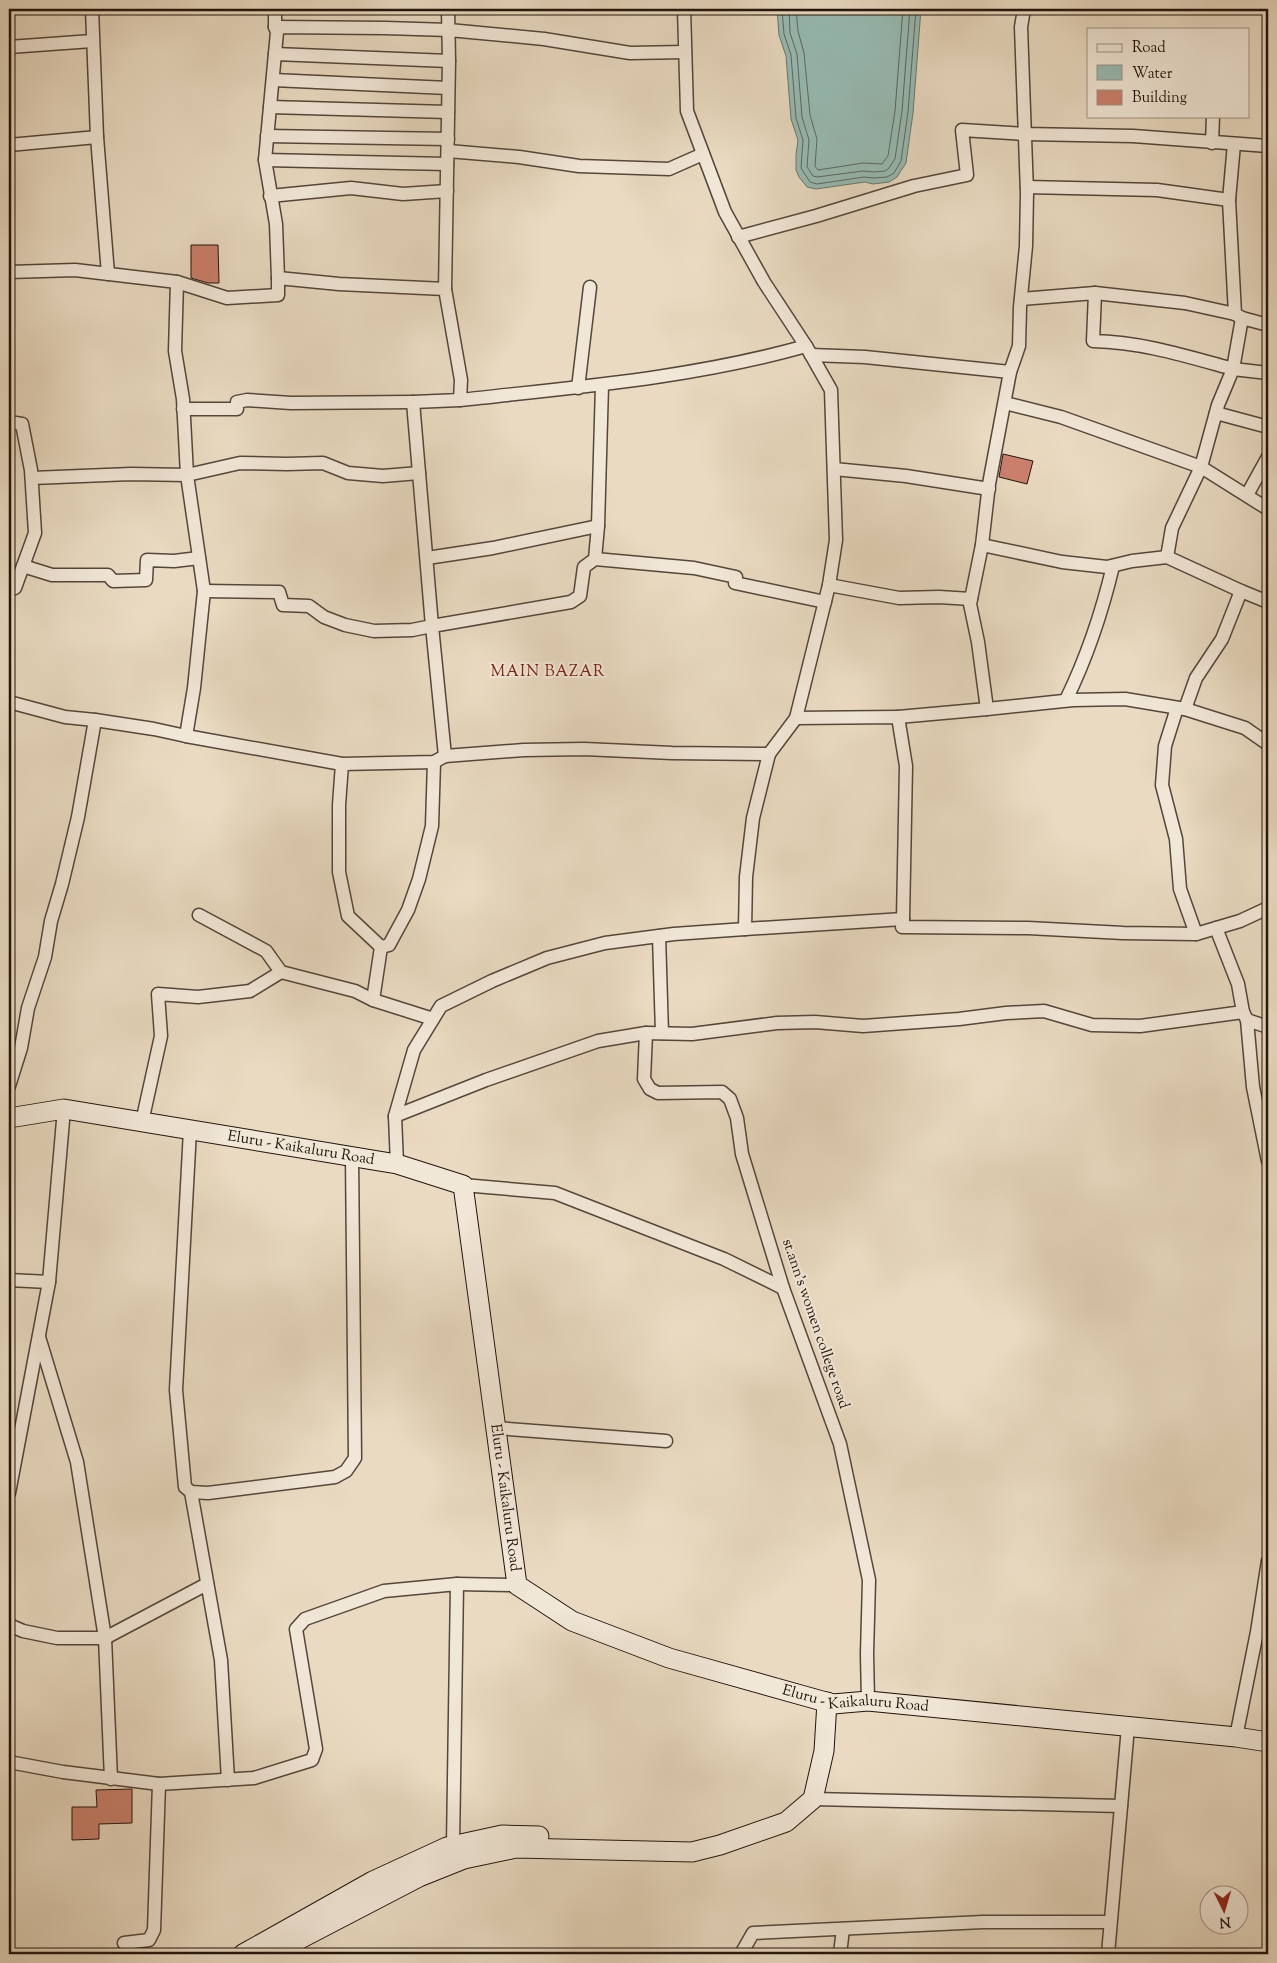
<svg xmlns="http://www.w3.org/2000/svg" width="1277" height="1963" font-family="'Sorts Mill Goudy',serif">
	<rect width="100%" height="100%" fill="#e9dac1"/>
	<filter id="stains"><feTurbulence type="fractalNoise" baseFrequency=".004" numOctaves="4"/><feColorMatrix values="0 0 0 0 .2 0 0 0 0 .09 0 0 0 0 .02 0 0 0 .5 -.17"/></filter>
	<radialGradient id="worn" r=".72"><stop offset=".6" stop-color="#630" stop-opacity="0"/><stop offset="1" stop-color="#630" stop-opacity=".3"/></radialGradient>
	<path fill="#97bbb3" stroke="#687871" d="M777,9h144l-8,104 -7,50 -9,14 -8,5 -16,2 -8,-2 -49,7 -9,-2 -8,-10 -3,-7v-15l2,-15 -7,-21 -5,-63 -7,-21z"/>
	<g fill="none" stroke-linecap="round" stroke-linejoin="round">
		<g stroke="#5c6860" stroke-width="1">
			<path d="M782,9l2,25 7,21 5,63 7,22 -2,28 9,14 7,2 47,-7 10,1 13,-1 7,-4 7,-12 7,-49 8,-103"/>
			<path d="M789,9l1,24 7,21 5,63 7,23 -2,27 6,9 4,1 46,-6 11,1 11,-1 4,-3 6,-9 7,-48 8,-102"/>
			<path d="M796,9l2,22 6,22 6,62 7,24 -2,27 3,4 45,-7 19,1 6,-8 7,-45 8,-102"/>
		</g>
	</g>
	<g fill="#cb806c" stroke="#22140d">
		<path d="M191,245h27l1,38h-11l-17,-5z"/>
		<path d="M1003,454l30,7 -6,23 -28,-7z"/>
		<path d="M132,1789v34l-33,1v15l-27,1v-33h25l-1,-17z"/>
	</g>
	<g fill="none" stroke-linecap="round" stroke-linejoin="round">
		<defs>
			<g id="street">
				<path d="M92,9l5,128 11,137"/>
				<path d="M684,9l3,102 38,101 39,70 42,64 25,44 5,150 -7,45 -33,133 -27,36"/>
				<path d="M275,27v-18"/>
				<path d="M9,47l83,-6"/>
				<path d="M275,54l174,7"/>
				<path d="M273,80l175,8"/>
				<path d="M270,107l178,5"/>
				<path d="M267,136l181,3"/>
				<path d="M1212,143l1,-27"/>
				<path d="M1234,144l-5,56 6,114 7,4 26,7"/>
				<path d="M9,145l88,-8"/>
				<path d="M448,151l71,6 60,9 90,3 34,-15"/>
				<path d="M265,160l182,4"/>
				<path d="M1027,187l130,3 72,10"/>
				<path d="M270,196l81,-8 52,6 44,-3"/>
				<path d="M738,237l78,-21 98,-30 53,-11 -5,-45 63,4 108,2 135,10"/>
				<path d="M9,272l66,-2 102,12 50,16 51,-3v-17l61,6 106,5 16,91 -1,20 -47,2 19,224 -20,4 -38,1 -29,-6 -21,-8 -15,-11 -26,-1 -4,-13 -75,-1"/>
				<path d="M278,278l-2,-54 -11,-64 12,-128 -2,-5 110,1 64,2 95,9 86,14 55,-1"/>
				<path d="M445,289l4,-228 -1,-52"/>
				<path d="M1095,293l90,10 50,11"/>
				<path d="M1021,299l74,-6 -2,48c49,1 93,15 140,28l-15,36 -17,62 -29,61 -5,29"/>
				<path d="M1242,318l-9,51 35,4"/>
				<path d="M811,355l54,2 145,15"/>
				<path d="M578,388l12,-101"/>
				<path d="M460,400c117,-13 233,-22 346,-54"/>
				<path d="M1005,403l56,14 140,50 67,42"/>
				<path d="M183,409h54v-7l10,-2 44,3 122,-1"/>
				<path d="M1216,413l52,14"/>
				<path d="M9,422l13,2 9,46 4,63 -20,55 -6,2"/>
				<path d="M834,469l72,7 83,13"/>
				<path d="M32,478l99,-4 56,1 -4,-76 -8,-48 2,-69"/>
				<path d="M1247,495l21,-38"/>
				<path d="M598,526l4,-141"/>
				<path d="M982,545l80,17 45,5 25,-6 35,-4 74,34"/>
				<path d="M427,558l66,-10 105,-22 -3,33"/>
				<path d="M23,566l29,9h56l5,6 33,-1 1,-20 27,1 25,-3"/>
				<path d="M829,585l70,13 40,-1 32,2"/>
				<path d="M1066,700c21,-43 36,-88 47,-134"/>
				<path d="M9,702l56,15 30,3 -17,97 -16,67 -11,37 -6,36 -17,51 -7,40 -12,38"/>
				<path d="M1177,708l-12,38 -3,39 14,54 4,50 16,45"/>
				<path d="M987,709l86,-9 52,-1 60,10 11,-31 26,-39 19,-48 27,11"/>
				<path d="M1185,709l60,19 23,16"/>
				<path d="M898,717l89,-8 -9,-67 -8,-38 12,-59 7,-61 21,-112 9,-26 1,-39 6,-61 1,-53 -6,-166 3,-18"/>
				<path d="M95,720l59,9 32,7 8,-48 10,-97 -17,-116 53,-12 47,1 36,-1 25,10 35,3 36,-3"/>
				<path d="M186,736l156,28 92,-2 11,-6 -13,-130 139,-24 9,-6 4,-29 11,-8 99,9 42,9 -1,6 90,19"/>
				<path d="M342,764l-3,41v67l9,44 33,31 8,-2 19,-35 11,-31 13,-53 2,-64"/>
				<path d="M199,915l67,36 15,21 74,19 18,9 60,19"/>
				<path d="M903,919l-1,8 126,1 95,5 73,1 44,-13 28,-13"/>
				<path d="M745,929l158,-10 3,-153 -8,-49 -102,1"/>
				<path d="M659,936l3,97"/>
				<path d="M373,1000l8,-53"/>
				<path d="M1243,1012l4,8 6,67 15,74"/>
				<path d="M1247,1020l21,7"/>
				<path d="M646,1033l-2,46 6,10 8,4 64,-1 8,7 7,19 5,36 41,134 57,156 29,136 -2,74 1,47"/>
				<path d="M395,1116l91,-36 112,-39 48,-8 46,1 85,-11 38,-1 48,4 96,-7 47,-6 38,-2 48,14 48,1 103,-14 -5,-28 -22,-56"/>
				<path d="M142,1122l19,-86 -3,-42 40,3 52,-6 31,-19"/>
				<path d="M190,1130l-14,260 9,97 6,5 17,1 127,-16 11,-6 9,-13 -3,-302"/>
				<path d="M397,1164l-2,-48 19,-66 27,-44 51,-25 55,-23 58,-15 69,-9 71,-5 1,-52 7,-59 16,-64 -97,-1 -88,-4 -60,1 -79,6"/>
				<path d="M463,1185l92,8 169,66 59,29"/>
				<path d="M9,1280l40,2"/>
				<path d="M39,1337l38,125 28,176 6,141"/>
				<path d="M496,1428l170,13"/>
				<path d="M191,1492l30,168 7,120"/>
				<path d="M9,1493l40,-211 15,-173"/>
				<path d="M457,1584l60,1"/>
				<path d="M9,1625l14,6 34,7h48l102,-54"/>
				<path d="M1236,1737l21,-105 11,-71"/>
				<path d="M9,1762l54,10 96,12 95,-6 58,-18 4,-11 -20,-120 9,-10 79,-28 73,-7 -4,261"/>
				<path d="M813,1799l308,7"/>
				<path d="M124,1943l25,-3 5,-10 5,-146"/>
				<path d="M741,1954l12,-21 230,-11h126"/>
				<path d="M840,1954l3,-25"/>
				<path d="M1108,1954l20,-227"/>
			</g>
			<g id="secondary">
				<path id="s1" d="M9,1118l55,-9 333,55 66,21 54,400 55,36 97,37 164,46 35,-3 368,36 32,5"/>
				<path d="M243,1954l130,-73 74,-34 55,-12 37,1"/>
				<path d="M271,1954l148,-77 45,-18 52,-11 176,4 28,-7 66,-23 27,-23 11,-48 3,-49"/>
			</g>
		</defs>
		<use href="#street" stroke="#54463a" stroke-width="15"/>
		<use href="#secondary" stroke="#22140d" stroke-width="21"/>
		<use href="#street" stroke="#f1e7d7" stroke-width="12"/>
		<use href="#secondary" stroke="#f1e7d7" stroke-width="19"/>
	</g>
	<g text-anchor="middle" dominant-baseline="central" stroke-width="4" stroke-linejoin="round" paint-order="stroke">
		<g font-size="15" fill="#22140d" stroke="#f1e7d7">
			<text stroke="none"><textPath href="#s1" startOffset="296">Eluru - Kaikaluru Road</textPath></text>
			<text transform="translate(815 1324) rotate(71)">st.ann's women college road</text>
			<text stroke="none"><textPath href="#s1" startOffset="778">Eluru - Kaikaluru Road</textPath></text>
			<text stroke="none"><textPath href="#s1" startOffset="1228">Eluru - Kaikaluru Road</textPath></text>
		</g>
		<g font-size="16" letter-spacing="1" fill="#7a1f14" stroke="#f1e7d7">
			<text x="548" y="672">MAIN BAZAR</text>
		</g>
	</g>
	<rect width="1277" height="1963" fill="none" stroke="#e9dac1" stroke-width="30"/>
	<rect x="10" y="10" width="1257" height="1943" fill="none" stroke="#22140d" stroke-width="2.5"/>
	<rect x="15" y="15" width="1247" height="1933" fill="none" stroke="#22140d"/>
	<rect x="1087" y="28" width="162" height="90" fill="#f1e7d7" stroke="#9e9386"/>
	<rect x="1097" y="44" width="25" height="8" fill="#f1e7d7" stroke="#9e9386"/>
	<text x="1132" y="52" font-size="15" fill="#22140d">Road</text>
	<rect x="1097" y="65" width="25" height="15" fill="#97bbb3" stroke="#9e9386"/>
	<text x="1132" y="78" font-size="15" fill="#22140d">Water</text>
	<rect x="1097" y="90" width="25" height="15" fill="#cb806c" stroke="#9e9386"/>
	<text x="1132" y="102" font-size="15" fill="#22140d">Building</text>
	<g transform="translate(1224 1910) rotate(175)"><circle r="24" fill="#f1e7d7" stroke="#9e9386"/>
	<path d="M0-4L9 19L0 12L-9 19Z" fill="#8f2418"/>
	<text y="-8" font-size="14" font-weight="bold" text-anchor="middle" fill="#22140d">N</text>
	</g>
	<rect width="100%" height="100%" filter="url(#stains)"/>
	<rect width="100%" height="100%" fill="url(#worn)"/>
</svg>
